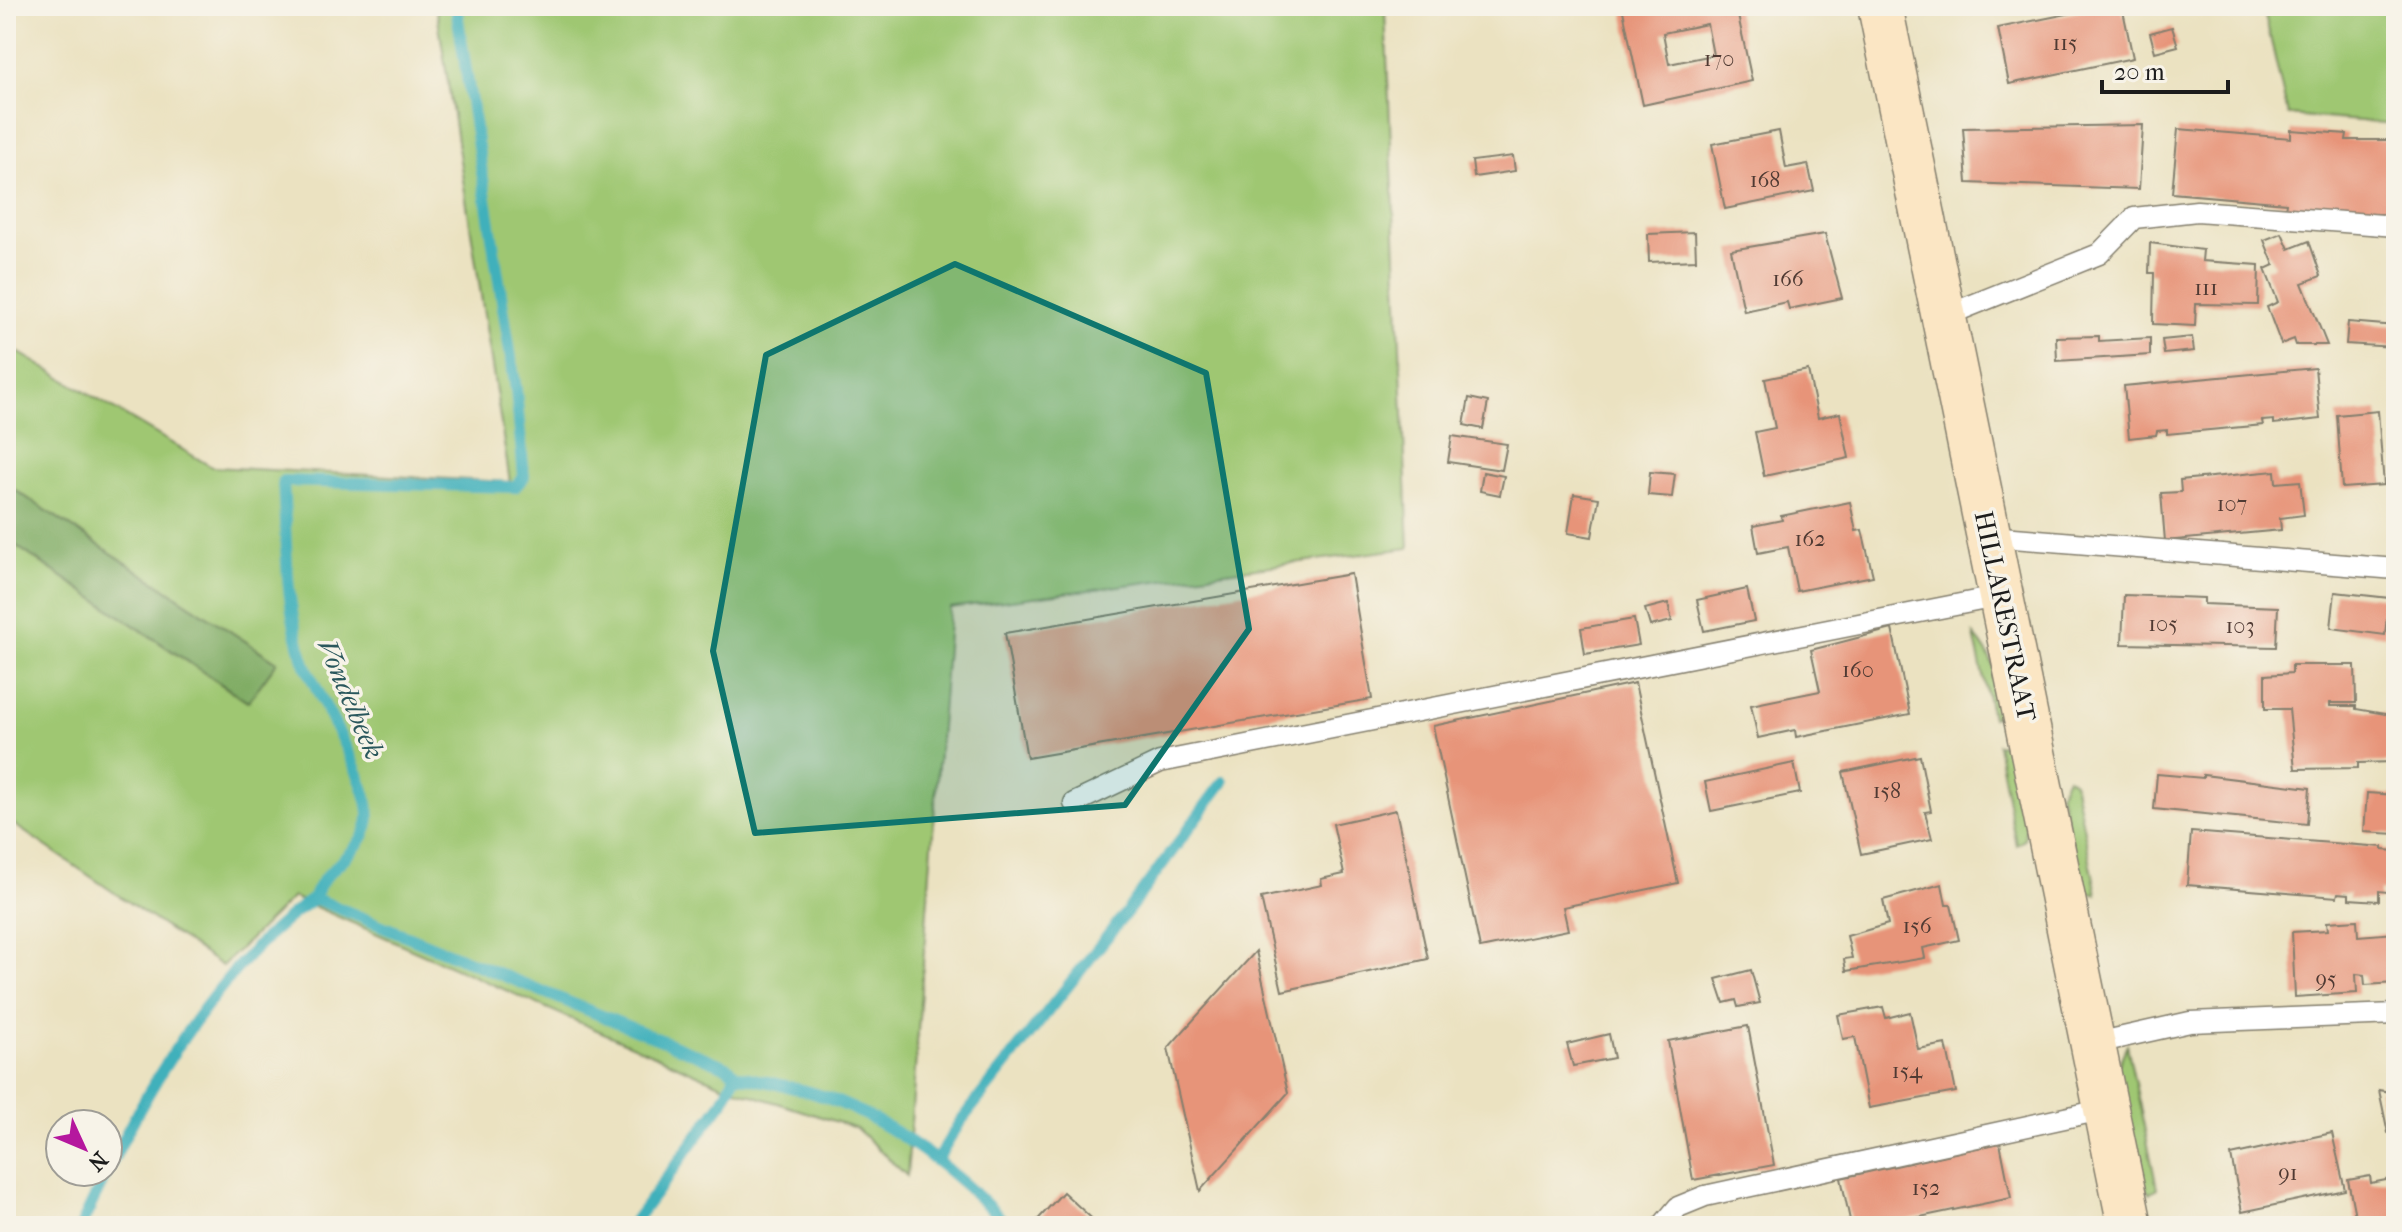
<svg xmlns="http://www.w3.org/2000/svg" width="2402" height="1232" font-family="'IM FELL French Canon',serif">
	<rect width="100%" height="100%" fill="#f7f3e8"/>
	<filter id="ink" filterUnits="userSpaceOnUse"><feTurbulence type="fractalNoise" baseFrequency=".0125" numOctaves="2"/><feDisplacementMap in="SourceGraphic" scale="16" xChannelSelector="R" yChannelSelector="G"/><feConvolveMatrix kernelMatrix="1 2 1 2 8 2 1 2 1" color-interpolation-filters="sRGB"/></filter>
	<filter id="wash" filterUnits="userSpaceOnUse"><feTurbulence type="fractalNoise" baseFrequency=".006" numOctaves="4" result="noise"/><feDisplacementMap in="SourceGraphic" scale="32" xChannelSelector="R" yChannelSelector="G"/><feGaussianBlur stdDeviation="1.8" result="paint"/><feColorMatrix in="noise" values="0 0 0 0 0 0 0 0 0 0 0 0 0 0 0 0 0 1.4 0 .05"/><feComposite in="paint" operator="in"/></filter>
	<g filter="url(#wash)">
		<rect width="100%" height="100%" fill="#ebe2c1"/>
		<g fill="#9fc772" stroke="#5e7247" stroke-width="2">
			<path d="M436,6h943l6,5 24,537 -459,60 -43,568 -51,-48 -129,-41 -434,-190 -71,69 -216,-147v-280l241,163 30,-40 -271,-178v-139l206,122 298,15z"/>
			<path d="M2263,6h133v118l-108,-9z"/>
			<path d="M1974,635c21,22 25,48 31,78l-13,4z"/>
			<path d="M1997,744l9,1 6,7 14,73 -2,15 -8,5z"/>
			<path d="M2067,777l7,5 23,112 -8,-2 -9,-10 -20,-90z"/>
			<path d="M2127,1045l30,143 -8,5 -8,-12 -24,-113z"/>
		</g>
		<path fill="#7fac64" stroke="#4e6440" stroke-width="2" d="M6,484l271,178 -29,40 -242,-163z"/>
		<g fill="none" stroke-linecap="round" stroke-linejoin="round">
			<g stroke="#40b0bb" stroke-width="12">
				<path d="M456,6l60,384 8,87 -9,10 -232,-6c4,59 1,126 22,182 14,37 63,116 64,151 1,37 -46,51 -55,84l413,169 9,8 -14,28 -91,123"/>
				<path d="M736,1075c29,7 61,12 89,22 72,27 131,75 183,129"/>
				<path d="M937,1160l23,-38 173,-218 90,-122"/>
				<path d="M108,1170c46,-96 118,-211 206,-272"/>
				<path d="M81,1226l26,-54"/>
			</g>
		</g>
		<g id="blocks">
			<g fill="#e79479" fill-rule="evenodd">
				<path d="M1622,6h114l16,75 -109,24zM1707,24l6,31 -44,9 -6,-31z"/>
				<path d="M2106,6h16l11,52 -124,26 -11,-56z"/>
				<path d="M2172,27l6,19 -23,6 -5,-19z"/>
				<path d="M2143,125l-4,64 -172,-6 -4,-55z"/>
				<path d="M2178,129l113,9v-8l56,4 -1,6h50v75l-111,-5 1,-7 -114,-10z"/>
				<path d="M1779,131l7,37 22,-4 6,27 -89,18 -13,-65z"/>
				<path d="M1513,156l2,15 -41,6 -2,-16z"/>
				<path d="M1695,232l1,28 -47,2 -1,-28z"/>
				<path d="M2282,233l7,16 20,-8 12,35 -19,7 25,62h-31l-2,-6 -13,5 -14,-37 11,-5 -13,-33 9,-4 -10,-25z"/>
				<path d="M1825,234l17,64 -53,11 -2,-7 -43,9 -13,-61z"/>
				<path d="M2150,243l53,7 -1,11 57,4 -1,40 -62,-1 -1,22 -42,-2 1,-51h-5z"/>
				<path d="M2348,322l48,4 -2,21 -48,-3z"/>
				<path d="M2099,336v5l51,-3v17l-93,6 -1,-24z"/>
				<path d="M2192,337l2,14 -30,3 -2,-14z"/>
				<path d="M2315,368l5,51 -46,5v-4l-12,1 1,4 -96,9v-4l-10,1 -1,4 -27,3 -5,-52z"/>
				<path d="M1808,370l10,48 22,-5 9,45 -85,18 -9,-44 20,-4 -10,-49z"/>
				<path d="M1469,398l19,4 -5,27 -19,-4z"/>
				<path d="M2378,411l6,74 -42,3 -5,-73z"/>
				<path d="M1452,436l55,8 -5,26 -54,-8z"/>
				<path d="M2275,471l1,12 24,-2 4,34 -24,3 1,12 -116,11 -4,-48 20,-1 -1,-12z"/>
				<path d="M1483,472l21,4 -4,19 -20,-4z"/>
				<path d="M1650,472l25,2 -3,23 -24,-2z"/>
				<path d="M1574,494l25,4 -7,39 -24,-4z"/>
				<path d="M1850,502l6,29 6,-1 11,46 -76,15 -9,-44 -30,6 -5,-27 29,-6 -1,-4z"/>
				<path d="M1351,574l21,125 -345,59 -22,-125z"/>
				<path d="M1747,589l7,32 -50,10 -7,-31z"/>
				<path d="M2335,592l54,6 -4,37 -54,-7z"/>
				<path d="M2124,595l80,3v6l74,3 -2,40 -154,-3z"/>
				<path d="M1668,603l4,18 -22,5 -5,-17z"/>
				<path d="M1634,619l5,26 -54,9 -4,-26z"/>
				<path d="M1892,629l18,85 -114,23 -1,-7 -37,8 -7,-33 69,-14 -9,-41z"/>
				<path d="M2292,665h63l1,38h-26v3h26v3l35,6 2,47 -35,1v5l-63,1 -6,-60h-24v-34l27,-2z"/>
				<path d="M1635,683l43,200 -115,24 5,23 -88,18 -47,-222z"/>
				<path d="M1920,756l11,55 -6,1 7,27 -71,15 -18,-82z"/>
				<path d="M1794,763l6,30 -89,18 -6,-29z"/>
				<path d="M2157,774l46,4v-3l107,13 -3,36 -153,-15z"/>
				<path d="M2367,793l29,2v39l-32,-2z"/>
				<path d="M1396,810l32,149 -146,32 -21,-93 61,-13 -1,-6 23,-5 -11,-50z"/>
				<path d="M2191,832l192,15v3l13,1v42l-17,-2v10l-30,-2v-5l-11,-1 -1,4 -150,-12z"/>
				<path d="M1942,884l4,21h5l8,35 -36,8 2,10 -79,13 -2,-12 8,-1 -5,-22 41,-12 -5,-24z"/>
				<path d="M2357,920l1,16 38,-3v50l-31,2 -1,-10 -8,-1 1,19 -62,4 -3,-65 36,-2 -1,-8z"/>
				<path d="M1256,951l32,142 -88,98 -32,-143z"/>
				<path d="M1751,970l9,33 -22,4 -2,-7 -12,3 -8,-24z"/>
				<path d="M1883,1007l3,11 24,-6 8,37 28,-5 10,48 -87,16 -14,-71 -12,2 -5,-24z"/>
				<path d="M1748,1026l26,139 -81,15 -25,-139z"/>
				<path d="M1609,1034l5,24 -41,8 -6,-22z"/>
				<path d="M2379,1090l17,3v42l-8,-2z"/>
				<path d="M2332,1133l13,57 -103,22 -11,-57z"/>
				<path d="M2000,1143l11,55 -134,28h-48l21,-6 -9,-42z"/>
				<path d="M2370,1176l1,7 25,-5v48h-39l-9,-46z"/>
				<path d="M1063,1192l37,34h-68z"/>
			</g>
		</g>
	</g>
	<g filter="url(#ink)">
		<use href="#blocks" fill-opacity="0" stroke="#847f6e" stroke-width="2"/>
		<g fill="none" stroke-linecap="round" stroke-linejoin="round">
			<defs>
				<g id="service">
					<path d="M1945,316l154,-62 35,-36 63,-7 199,15"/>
					<path d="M1989,536l407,33"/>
					<path d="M1074,803l86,-41 841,-166"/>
					<path d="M2092,1044l98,-22 206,-8"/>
					<path d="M1662,1226l16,-19 27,-11 401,-87"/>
				</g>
				<path id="secondary" d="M1880,6l250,1220"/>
			</defs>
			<use href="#service" stroke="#847f6e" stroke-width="23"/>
			<use href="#secondary" stroke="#847f6e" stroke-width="47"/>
			<use href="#service" stroke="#fff" stroke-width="20"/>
			<use href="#secondary" stroke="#fbe6c4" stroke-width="44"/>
		</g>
	</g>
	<path fill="#0f766e" fill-opacity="0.2" stroke="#0f766e" stroke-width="6" stroke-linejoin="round" d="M955,264l251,109 43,256 -124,176 -370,28 -42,-182 53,-296z"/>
	<g text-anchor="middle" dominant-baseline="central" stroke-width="7" stroke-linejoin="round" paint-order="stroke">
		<g font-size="22" fill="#4f3a33">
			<text x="2065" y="43">115</text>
			<text x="1719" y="59">170</text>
			<text x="1765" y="180">168</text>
			<text x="1788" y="279">166</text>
			<text x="2206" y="288">111</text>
			<text x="2232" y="504">107</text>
			<text x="1810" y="539">162</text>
			<text x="2163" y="624">105</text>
			<text x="2240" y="626">103</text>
			<text x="1858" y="670">160</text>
			<text x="1887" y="791">158</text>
			<text x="1917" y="926">156</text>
			<text x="2326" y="979">95</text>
			<text x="1907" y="1071">154</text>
			<text x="2288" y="1173">91</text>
			<text x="1926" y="1188">152</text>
		</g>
		<g font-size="26" fill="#1c1c1c" stroke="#f7f3e8">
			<text transform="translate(2005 616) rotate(78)">HILLARESTRAAT</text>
		</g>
		<g font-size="28" font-style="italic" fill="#2a575c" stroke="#f7f3e8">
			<text transform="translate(351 699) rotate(67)">Vondelbeek</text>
		</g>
	</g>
	<rect width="2402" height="1232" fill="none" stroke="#f7f3e8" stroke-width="32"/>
	<g transform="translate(84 1148) rotate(134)"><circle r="38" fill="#f7f3e8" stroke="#9f9d96" stroke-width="2"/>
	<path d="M0-6L14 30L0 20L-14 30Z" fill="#b5179e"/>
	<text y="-12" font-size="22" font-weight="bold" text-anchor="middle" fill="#1c1c1c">N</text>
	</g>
	<path d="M2102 80v12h126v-12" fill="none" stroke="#1c1c1c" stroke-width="4"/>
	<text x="2114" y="80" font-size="24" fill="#1c1c1c" stroke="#f7f3e8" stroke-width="6" paint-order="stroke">20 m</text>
</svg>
